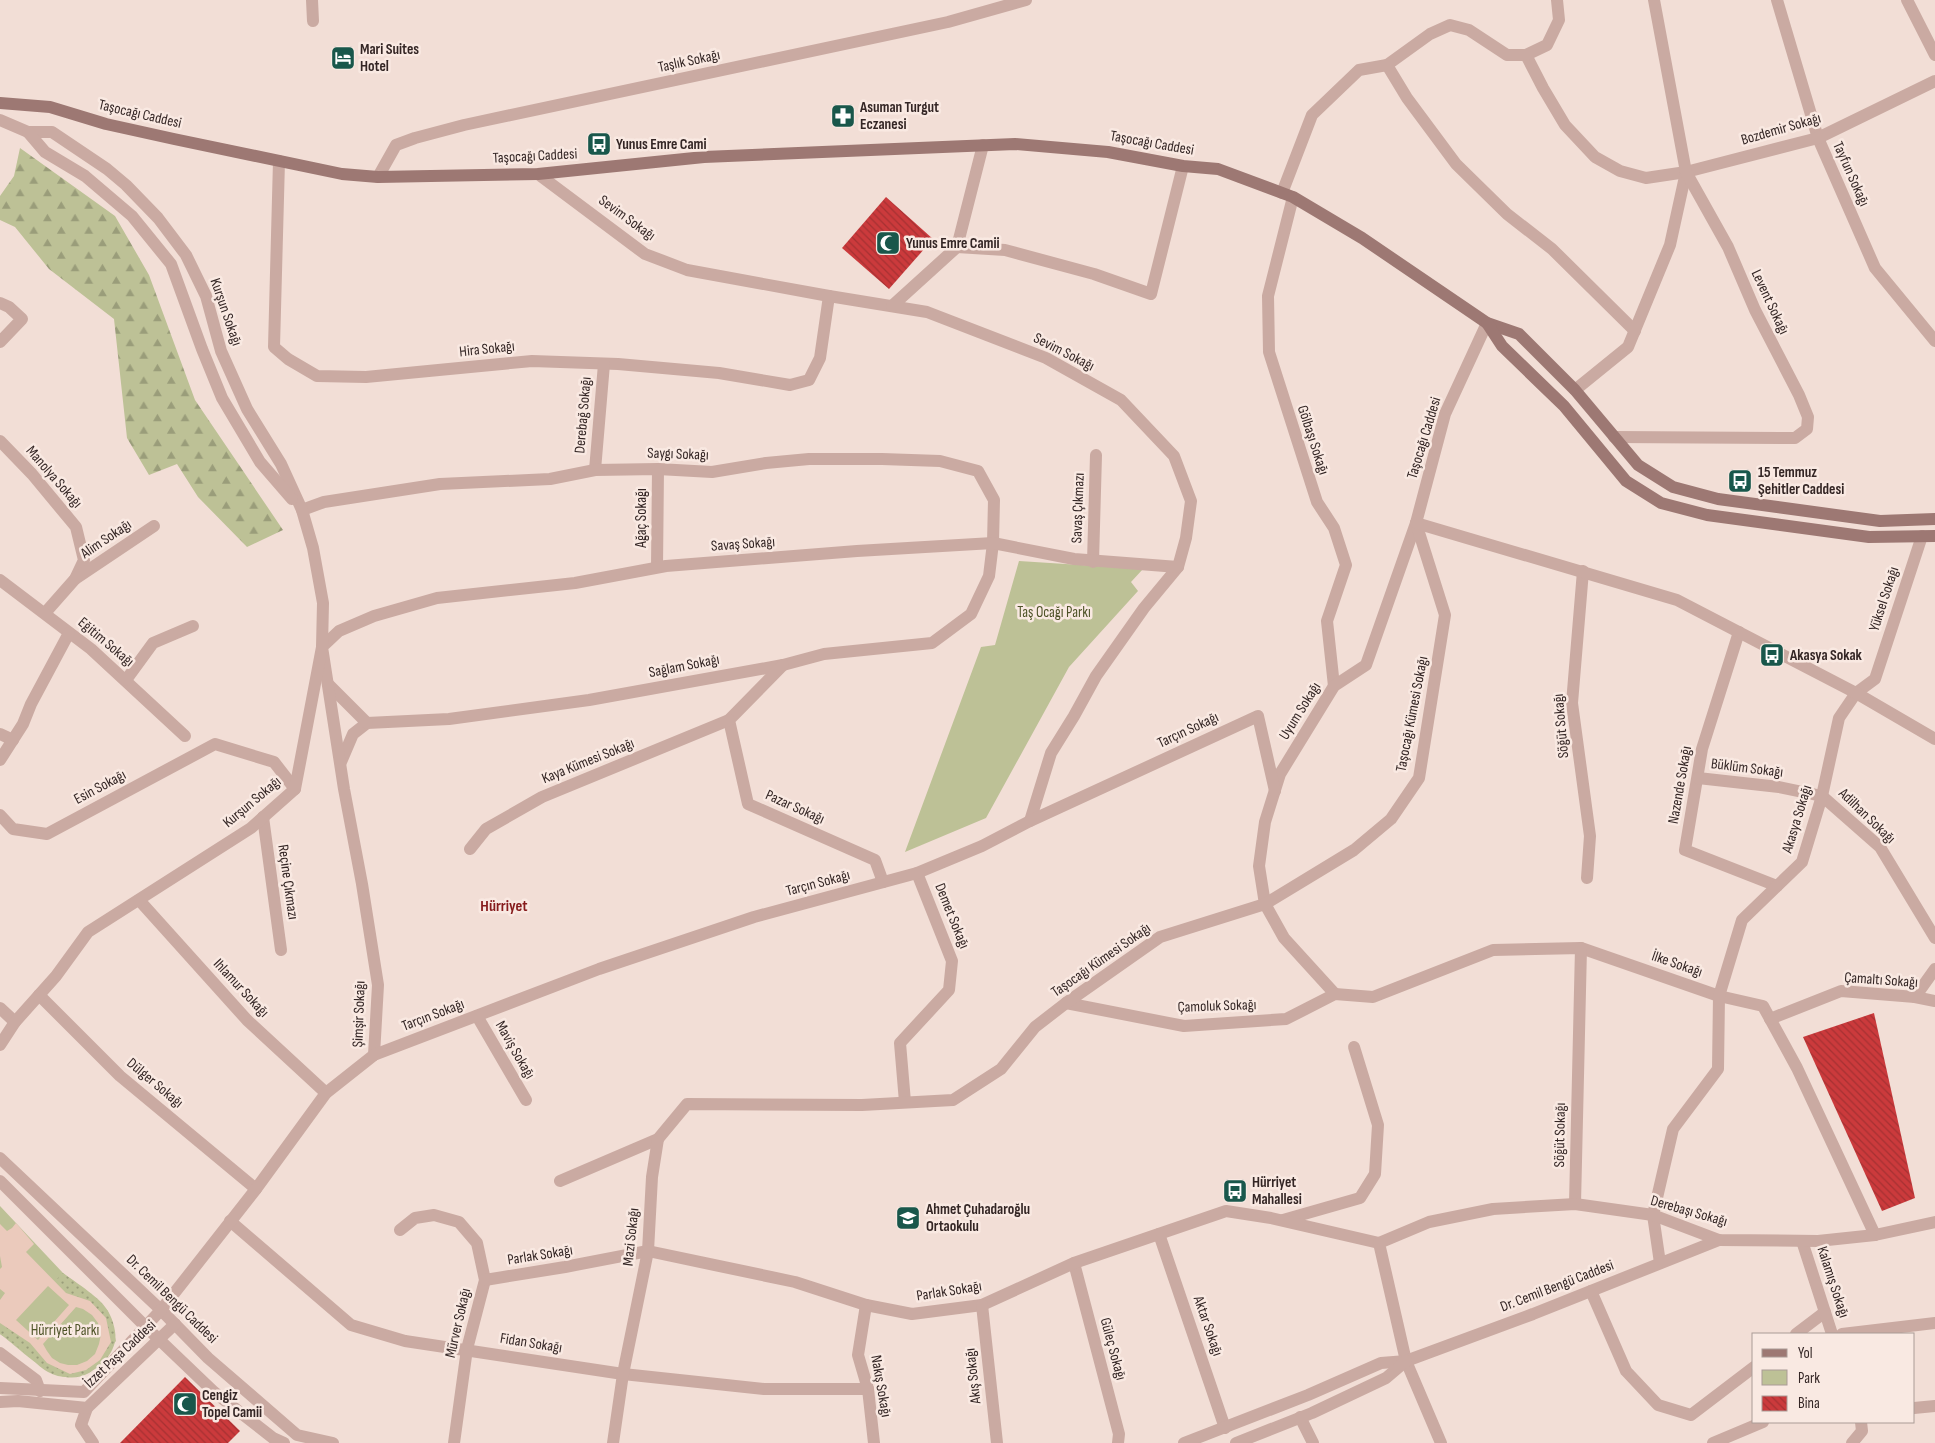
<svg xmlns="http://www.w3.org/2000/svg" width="1935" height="1443" font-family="'Sofia Sans Condensed',sans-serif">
	<defs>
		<pattern id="forest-firs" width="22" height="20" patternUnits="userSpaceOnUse" patternTransform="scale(1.25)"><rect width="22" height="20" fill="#bdc196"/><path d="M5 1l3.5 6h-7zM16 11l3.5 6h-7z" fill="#9a9d7a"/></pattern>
		<pattern id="garden-dots" width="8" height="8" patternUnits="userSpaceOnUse" patternTransform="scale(1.25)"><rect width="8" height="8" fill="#bdc196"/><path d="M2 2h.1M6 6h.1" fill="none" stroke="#9a9d7a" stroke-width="1.8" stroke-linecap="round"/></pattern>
		<pattern id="building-back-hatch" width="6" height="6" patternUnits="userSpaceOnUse" patternTransform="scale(1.25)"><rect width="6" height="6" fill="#cb3a3c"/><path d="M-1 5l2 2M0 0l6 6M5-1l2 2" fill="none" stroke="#a63132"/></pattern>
	</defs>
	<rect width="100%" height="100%" fill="#f2ded6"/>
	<g fill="#bdc196">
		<path d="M1019,561l124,8 -12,13 7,9 -69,76 -83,151 -81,34 76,-205 14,-2z"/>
		<path d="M0,1206l63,67 33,25 12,13 8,30c-7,8 -18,27 -27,32 -32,18 -65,-22 -89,-39z"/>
	</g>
	<path fill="url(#forest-firs)" d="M20,148l95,68 34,59 46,125 88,130 -36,17 -49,-50 -21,-33 -28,11 -22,-37 -13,-119 -65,-50 -34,-42 -15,-7v-24l14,-20z"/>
	<path fill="url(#garden-dots)" d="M63,1273c13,10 39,25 46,40 4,7 8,21 6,29 -7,28 -42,44 -67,30 -8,-4 -14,-12 -21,-17 -8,-8 -18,-15 -27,-21v-11l30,20 17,20 23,11 41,-32 -21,-41 -24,-8 -11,-12z"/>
	<path fill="#ebcabc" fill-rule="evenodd" d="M16,1223l18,21 -8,8 40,41 24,8 16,17 5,24 -11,18 -14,10 -16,4 -23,-11 -17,-20 -30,-20v-23l5,-7 -5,-4v-20l2,-2 -2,-11v-32l7,7 5,-3zM48,1286l21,19 -31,35 -22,-20zM76,1307l7,2 9,6 6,8 3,11 -2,10 -4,10 -8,7 -10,4h-9l-8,-2 -8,-5 -5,-7 -4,-7z"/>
	<g fill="url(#building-back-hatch)">
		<path d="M886,197l47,42 -44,50 -47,-41z"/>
		<path d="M1874,1013l41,185 -33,13 -79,-174z"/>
		<path d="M185,1377l55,54 -12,12h-108z"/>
	</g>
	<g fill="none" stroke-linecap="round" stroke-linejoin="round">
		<g stroke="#caaaa2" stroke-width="12">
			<path d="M312,0l1,21"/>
			<path d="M1777,0l41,138 57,130 60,73"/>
			<path d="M1907,0l28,55"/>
			<path d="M1526,55l17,33 22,37 30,32 25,14 26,7 40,-6 132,-34 117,-57"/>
			<path d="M1387,65l20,33 49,66 51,50 45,35 83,82"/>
			<path d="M279,161l-5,186 14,12 29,17 49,1 166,-16 86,3 101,9 71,12 19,-5 11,-22 9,-62"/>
			<path d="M538,174l107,80 42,16 142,26 98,16 119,46 75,42 53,56 17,45 -5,37 -8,29 -34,41 -48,68 -22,40 -23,37 -21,68"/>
			<path d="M378,177l18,-32 19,-7 49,-13 484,-103 78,-22"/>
			<path d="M1282,193l30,-78 47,-45 28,-5 43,-31 20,-9 19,5 38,25h19l21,-10 12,-25 -2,-20"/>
			<path d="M1293,197l-25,99 1,56 48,150 17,26 12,37 -19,56 7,65"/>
			<path d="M957,247l48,3 89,24 57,20 32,-128"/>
			<path d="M957,247l26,-102"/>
			<path d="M0,303l9,4 13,12 -22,23"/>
			<path d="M892,306l65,-59"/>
			<path d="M1575,390l53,-43 42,-102 16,-73"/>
			<path d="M1614,437l181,1 12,-9 1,-12 -9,-22 -44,-85 -27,-63 -42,-75 -32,-172"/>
			<path d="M0,441l32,33 44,53 8,33 -9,19 -30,34"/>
			<path d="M595,470l9,-106"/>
			<path d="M302,510l22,-8 116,-18 110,-5 45,-9 63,-1 54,3 54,-9 43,-4h73l58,2 38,10 16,29 -1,43 -4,33 -18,38 -39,29 -108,11 -41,11 -194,35 -140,19 -82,4 -14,11 -12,28"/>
			<path d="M1093,562l3,-107"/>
			<path d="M657,567l1,-98"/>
			<path d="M1583,571l-11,132 18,133 -3,42"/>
			<path d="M75,579l79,-53"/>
			<path d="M0,580l91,69 94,87"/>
			<path d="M1739,632l-37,117 -17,101 92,36"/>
			<path d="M783,665l-54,55 19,84 127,56 8,22"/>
			<path d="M126,680l27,-37 40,-17"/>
			<path d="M329,685l38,38"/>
			<path d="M0,734l13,6"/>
			<path d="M0,760l23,-36 8,-20 38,-71"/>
			<path d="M1698,778l81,9 43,9 58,51 55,91"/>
			<path d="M0,815l13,14 34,5 168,-90 59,18 21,27"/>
			<path d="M263,817l18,133"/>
			<path d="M470,849l16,-20 56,-32 187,-77"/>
			<path d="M139,900l108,120 79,73"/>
			<path d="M1335,994l-51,-56 -19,-34 -6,-38 6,-44 15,-48 54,-88 32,-21 50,-142"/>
			<path d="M39,995l81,81 136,113"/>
			<path d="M1915,997l20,-28"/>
			<path d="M1066,1003l118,23 102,-7 49,-25 38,3 120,-47 88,-2 138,48 44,10 34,62 78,167"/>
			<path d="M0,1008l15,14"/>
			<path d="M477,1016l49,84"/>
			<path d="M1770,1019l71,-28 74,6 20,4"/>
			<path d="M374,1055l4,-70 -16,-101 -18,-95 -22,-142 17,-16 35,-15 63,-18 138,-15 91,-17 191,-15 136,-8 81,16 104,8"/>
			<path d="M905,1102l-5,-59 49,-53 3,-29 -35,-88"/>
			<path d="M560,1181l98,-42 29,-35 175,1 91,-5 48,-31 34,-42 31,-24 94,-66 105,-33 89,-54 37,-31 28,-41 26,-163 -29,-92"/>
			<path d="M1575,1204l6,-256"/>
			<path d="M1653,1215l20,-86 45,-60 1,-73 23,-76 60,-58 20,-66 17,-78 17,-25 19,-14 47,-143"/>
			<path d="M1283,1220l77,-22 15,-24 3,-49 -24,-78"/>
			<path d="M230,1221l121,104 54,16 218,33 141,15h104"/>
			<path d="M400,1230l15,-12 19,-3 25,7 18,21 8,37 -18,69 -13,94"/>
			<path d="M1159,1234l66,194"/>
			<path d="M1074,1263l45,171 -1,9"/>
			<path d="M485,1280l80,-13 83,-16 147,31 71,23 46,9 70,-9 92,-42 152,-52 45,7 108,25"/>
			<path d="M1591,1291l35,80 32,34 33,10 63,-48"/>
			<path d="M866,1305l-8,50 10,34 6,54"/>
			<path d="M982,1305l15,138"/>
			<path d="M161,1310l95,-121 70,-96 48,-38 225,-86 155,-52 163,-44 65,-27 48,-25 228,-105 17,75"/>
			<path d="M1796,1334l29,-22"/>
			<path d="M1842,1334l93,-11"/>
			<path d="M0,1353l36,27 4,11"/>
			<path d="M1406,1361l35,82"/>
			<path d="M87,1408l-6,17 12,18"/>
			<path d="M1914,1408l21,-2"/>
			<path d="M1300,1417l13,26"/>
			<path d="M613,1443l10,-69 25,-123 4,-74 6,-38"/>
			<path d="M1713,1443l50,-21"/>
		</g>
		<g stroke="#caaaa2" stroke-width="12">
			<path d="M0,120l28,12h24l55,37 19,16 32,33 28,37 20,41 15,55 26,58 34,55 21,46 11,38 10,55 -1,44 -27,142 -44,39 -163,104 -32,44 -41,46 -15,23"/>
			<path d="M28,132l17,20 40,24 47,40 39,48 31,85 20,49 38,64 32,37"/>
			<path d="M1487,323l-42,91 -29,109 261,77 179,93 79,46"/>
			<path d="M0,1158l161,152 47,48 89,77 36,8"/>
			<path d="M0,1181l145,145 69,66 59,46 11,5"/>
			<path d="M1653,1215l7,48"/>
			<path d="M1802,1241l30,93"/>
			<path d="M1406,1361l-27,-118 50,-21 64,-13 82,-5 78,11 66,25 99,1 57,-6 60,-13"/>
			<path d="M0,1388l84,4 77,-82"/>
			<path d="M0,1402l18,-1 69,7 88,-84"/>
			<path d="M1184,1443l124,-48 73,-32 25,-2 127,-47 186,-74"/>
			<path d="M1236,1443l76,-30 74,-35 20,-17"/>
			<path d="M1852,1443l10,-12 -1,-9"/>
		</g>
		<g stroke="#9d7873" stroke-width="12">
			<path d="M0,103l50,4 56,17 68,15 168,35 36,3 160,-3 166,-17 311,-13 93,8 75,14 35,3 75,28 69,41 125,85 32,11 56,56 63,75 35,22 45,12 162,22 55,-2"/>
			<path d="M1487,323l15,23 62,60 62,75 35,22 46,12 162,22 66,-1"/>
		</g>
	</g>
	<defs>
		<symbol id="hotel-square" viewBox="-11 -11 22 22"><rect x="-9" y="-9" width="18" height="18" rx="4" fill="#19574b" stroke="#f9e9e2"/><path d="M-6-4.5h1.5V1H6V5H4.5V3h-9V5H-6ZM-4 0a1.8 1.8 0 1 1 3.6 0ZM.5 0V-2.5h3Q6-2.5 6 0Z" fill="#fff"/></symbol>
		<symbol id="pharmacy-square" viewBox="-11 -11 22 22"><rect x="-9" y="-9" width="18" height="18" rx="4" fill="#19574b" stroke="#f9e9e2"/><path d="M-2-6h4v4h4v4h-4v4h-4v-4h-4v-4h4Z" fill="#fff"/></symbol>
		<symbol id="bus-square" viewBox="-11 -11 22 22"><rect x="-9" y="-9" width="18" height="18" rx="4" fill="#19574b" stroke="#f9e9e2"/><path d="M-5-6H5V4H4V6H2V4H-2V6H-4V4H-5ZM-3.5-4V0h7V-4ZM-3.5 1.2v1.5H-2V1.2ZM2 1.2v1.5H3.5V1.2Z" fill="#fff"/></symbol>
		<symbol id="mosque-square" viewBox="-11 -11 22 22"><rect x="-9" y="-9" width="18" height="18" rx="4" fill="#19574b" stroke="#f9e9e2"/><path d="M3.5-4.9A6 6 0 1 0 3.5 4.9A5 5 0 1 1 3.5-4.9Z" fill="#fff"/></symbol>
		<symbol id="school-square" viewBox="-11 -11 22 22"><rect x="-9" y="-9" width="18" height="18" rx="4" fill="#19574b" stroke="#f9e9e2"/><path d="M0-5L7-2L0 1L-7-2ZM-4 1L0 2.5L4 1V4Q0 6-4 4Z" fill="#fff"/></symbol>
	</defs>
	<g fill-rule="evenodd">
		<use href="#hotel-square" x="329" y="44" width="28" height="28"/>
		<use href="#pharmacy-square" x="829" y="102" width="28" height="28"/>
		<use href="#bus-square" x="585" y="130" width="28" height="28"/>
		<use href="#mosque-square" x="874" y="229" width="28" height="28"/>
		<use href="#bus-square" x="1726" y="467" width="28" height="28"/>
		<use href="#bus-square" x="1758" y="641" width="28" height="28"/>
		<use href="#bus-square" x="1221" y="1177" width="28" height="28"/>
		<use href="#school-square" x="894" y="1204" width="28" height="28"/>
		<use href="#mosque-square" x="171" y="1390" width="28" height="28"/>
	</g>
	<g text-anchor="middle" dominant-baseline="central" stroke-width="5" stroke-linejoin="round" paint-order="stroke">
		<g font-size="15" font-weight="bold" fill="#342625" stroke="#f9e9e2" text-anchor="start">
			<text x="360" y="49">Mari Suites<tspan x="360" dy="17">Hotel</tspan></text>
			<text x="860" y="107">Asuman Turgut<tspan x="860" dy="17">Eczanesi</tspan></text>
			<text x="616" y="144">Yunus Emre Cami</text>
			<text x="906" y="243">Yunus Emre Camii</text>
			<text x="1758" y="472">15 Temmuz<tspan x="1758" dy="17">Şehitler Caddesi</tspan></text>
			<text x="1790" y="655">Akasya Sokak</text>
			<text x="1252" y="1182">Hürriyet<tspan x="1252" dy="17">Mahallesi</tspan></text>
			<text x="926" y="1209">Ahmet Çuhadaroğlu<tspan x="926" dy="17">Ortaokulu</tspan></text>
			<text x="202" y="1395">Cengiz<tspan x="202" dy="17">Topel Camii</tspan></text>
		</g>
		<g font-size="15" fill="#342625" stroke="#f9e9e2">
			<text transform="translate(689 61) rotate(-12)">Taşlık Sokağı</text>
			<text transform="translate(140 114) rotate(13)">Taşocağı Caddesi</text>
			<text transform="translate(1781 129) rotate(-16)">Bozdemir Sokağı</text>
			<text transform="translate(1152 143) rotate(10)">Taşocağı Caddesi</text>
			<text transform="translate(535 156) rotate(-3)">Taşocağı Caddesi</text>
			<text transform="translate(1851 174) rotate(66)">Tayfun Sokağı</text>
			<text transform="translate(627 218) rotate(36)">Sevim Sokağı</text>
			<text transform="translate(1770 302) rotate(65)">Levent Sokağı</text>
			<text transform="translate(226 312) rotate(71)">Kurşun Sokağı</text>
			<text transform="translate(487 349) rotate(-6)">Hira Sokağı</text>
			<text transform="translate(1064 352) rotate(27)">Sevim Sokağı</text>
			<text transform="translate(583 415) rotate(-85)">Derebağ Sokağı</text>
			<text transform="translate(1424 438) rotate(-73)">Taşocağı Caddesi</text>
			<text transform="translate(1313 440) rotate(72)">Gölbaşı Sokağı</text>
			<text transform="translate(678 454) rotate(2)">Saygı Sokağı</text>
			<text transform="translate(54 477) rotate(49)">Manolya Sokağı</text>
			<text transform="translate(1078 508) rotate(-88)">Savaş Çıkmazı</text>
			<text transform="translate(641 518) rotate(-90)">Ağaç Sokağı</text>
			<text transform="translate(106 539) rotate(-34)">Alim Sokağı</text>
			<text transform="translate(743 544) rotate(-4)">Savaş Sokağı</text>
			<text transform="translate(1884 599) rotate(-72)">Yüksel Sokağı</text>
			<text transform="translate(106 642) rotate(40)">Eğitim Sokağı</text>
			<text transform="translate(684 666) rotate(-11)">Sağlam Sokağı</text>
			<text transform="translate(1300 711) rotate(-58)">Uyum Sokağı</text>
			<text transform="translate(1412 714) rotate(-79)">Taşocağı Kümesi Sokağı</text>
			<text transform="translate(1561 726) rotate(-95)">Söğüt Sokağı</text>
			<text transform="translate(1188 730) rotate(-25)">Tarçın Sokağı</text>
			<text transform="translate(588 761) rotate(-22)">Kaya Kümesi Sokağı</text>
			<text transform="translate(1747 768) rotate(7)">Büklüm Sokağı</text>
			<text transform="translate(1680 785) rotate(-80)">Nazende Sokağı</text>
			<text transform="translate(100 787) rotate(-28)">Esin Sokağı</text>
			<text transform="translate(252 802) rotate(-40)">Kurşun Sokağı</text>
			<text transform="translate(795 807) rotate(24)">Pazar Sokağı</text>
			<text transform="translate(1867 816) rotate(44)">Adilhan Sokağı</text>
			<text transform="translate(1797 819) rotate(-73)">Akasya Sokağı</text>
			<text transform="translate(288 882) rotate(82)">Reçine Çıkmazı</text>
			<text transform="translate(818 883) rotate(-15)">Tarçın Sokağı</text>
			<text transform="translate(952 916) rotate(68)">Demet Sokağı</text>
			<text transform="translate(1101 960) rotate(-35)">Taşocağı Kümesi Sokağı</text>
			<text transform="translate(1677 964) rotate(19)">İlke Sokağı</text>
			<text transform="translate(1881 980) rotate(4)">Çamaltı Sokağı</text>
			<text transform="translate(241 988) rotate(47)">Ihlamur Sokağı</text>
			<text transform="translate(1217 1006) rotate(-2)">Çamoluk Sokağı</text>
			<text transform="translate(359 1014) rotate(-88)">Şimşir Sokağı</text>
			<text transform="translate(433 1015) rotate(-21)">Tarçın Sokağı</text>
			<text transform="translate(515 1050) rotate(60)">Maviş Sokağı</text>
			<text transform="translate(155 1083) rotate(40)">Dülger Sokağı</text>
			<text transform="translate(1560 1135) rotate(-89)">Söğüt Sokağı</text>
			<text transform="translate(1689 1211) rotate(16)">Derebaşı Sokağı</text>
			<text transform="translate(631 1237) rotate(-84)">Mazi Sokağı</text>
			<text transform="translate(540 1255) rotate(-9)">Parlak Sokağı</text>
			<text transform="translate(1833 1282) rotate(72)">Kalamış Sokağı</text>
			<text transform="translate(1557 1286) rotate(-21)">Dr. Cemil Bengü Caddesi</text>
			<text transform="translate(949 1291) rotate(-9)">Parlak Sokağı</text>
			<text transform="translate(172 1299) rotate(44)">Dr. Cemil Bengü Caddesi</text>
			<text transform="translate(458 1323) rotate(-77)">Mürver Sokağı</text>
			<text transform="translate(1208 1326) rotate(71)">Aktar Sokağı</text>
			<text transform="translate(531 1343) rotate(9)">Fidan Sokağı</text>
			<text transform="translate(1113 1349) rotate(75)">Güleç Sokağı</text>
			<text transform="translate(120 1354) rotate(-43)">İzzet Paşa Caddesi</text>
			<text transform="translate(973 1376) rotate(-96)">Akış Sokağı</text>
			<text transform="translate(881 1386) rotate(80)">Nakış Sokağı</text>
		</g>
		<g font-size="15" fill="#4e5328" stroke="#f9e9e2">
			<text x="1054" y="612">Taş Ocağı Parkı</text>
			<text x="65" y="1330">Hürriyet Parkı</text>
		</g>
		<g font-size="16" font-weight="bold" fill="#861b1c" stroke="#f9e9e2">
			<text x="504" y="906">Hürriyet</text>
		</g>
	</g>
	<rect x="1752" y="1333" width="162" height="90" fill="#f9e9e2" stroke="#aa9b96"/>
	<rect x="1762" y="1349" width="25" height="8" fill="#9d7873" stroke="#aa9b96"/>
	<text x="1798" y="1358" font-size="15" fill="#342625">Yol</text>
	<rect x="1762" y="1370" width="25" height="15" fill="#bdc196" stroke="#aa9b96"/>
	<text x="1798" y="1383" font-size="15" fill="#342625">Park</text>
	<rect x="1762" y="1396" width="25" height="15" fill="url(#building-back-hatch)" stroke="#aa9b96"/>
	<text x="1798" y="1408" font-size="15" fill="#342625">Bina</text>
</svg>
